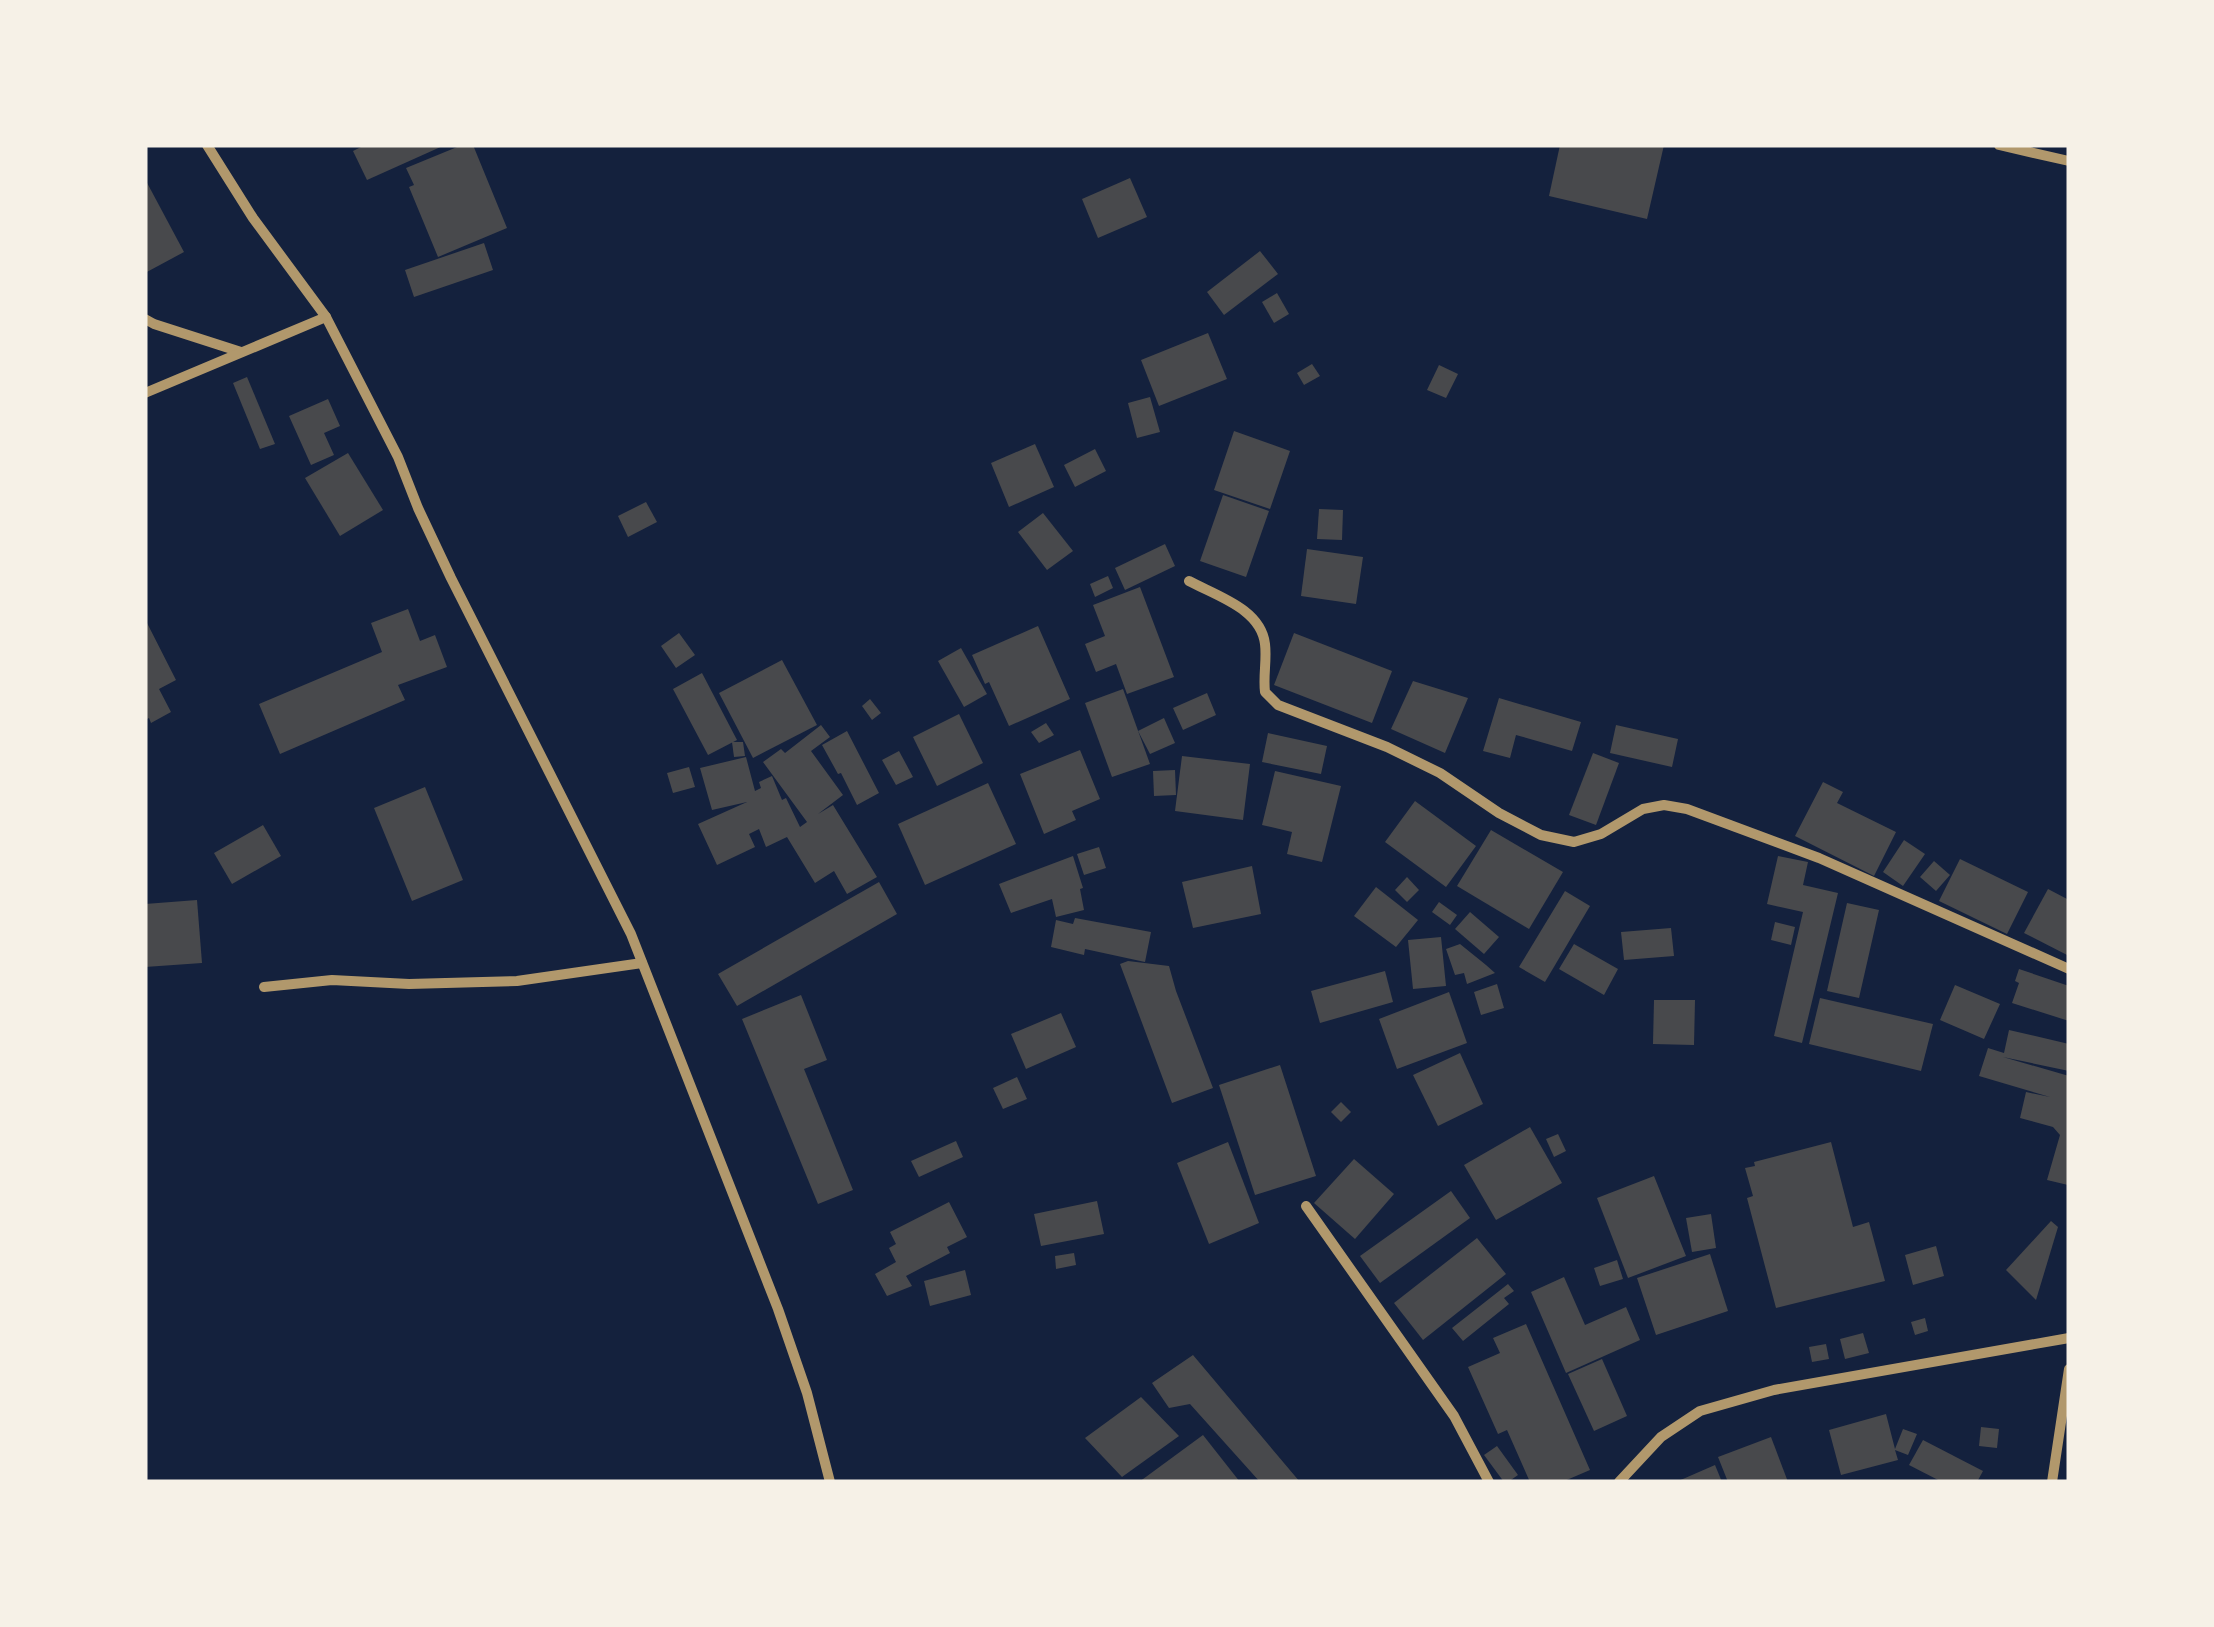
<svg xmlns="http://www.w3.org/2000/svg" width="2214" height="1627" font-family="'Roboto Condensed',sans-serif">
	<rect width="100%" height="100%" fill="#14213d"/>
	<g fill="#48494c">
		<path d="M365,145h80l-78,35 -14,-29z"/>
		<path d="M462,145h11l34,83 -69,29 -29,-70 5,-2 -8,-17z"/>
		<path d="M1560,145h104l-17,74 -98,-23z"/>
		<path d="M1130,178l17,39 -49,21 -16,-39z"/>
		<path d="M145,179l39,73 -39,21z"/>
		<path d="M484,243l9,27 -79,27 -9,-27z"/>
		<path d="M1260,251l18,23 -54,41 -17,-23z"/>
		<path d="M1277,293l12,21 -15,9 -12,-21z"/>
		<path d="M1208,333l19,46 -68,27 -18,-46z"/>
		<path d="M1312,364l8,12 -16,9 -7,-12z"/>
		<path d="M1439,365l19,9 -12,24 -19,-8z"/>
		<path d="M247,377l28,67 -15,5 -27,-66z"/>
		<path d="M1150,397l10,35 -23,6 -9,-35z"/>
		<path d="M328,399l12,27 -16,7 10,22 -23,10 -22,-49z"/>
		<path d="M1234,431l56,20 -20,58 -56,-19z"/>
		<path d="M1035,444l19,43 -45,20 -18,-44z"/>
		<path d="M1095,449l11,22 -31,16 -11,-22z"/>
		<path d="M348,453l35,57 -43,26 -35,-58z"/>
		<path d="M1223,495l46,16 -23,66 -46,-16z"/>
		<path d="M646,502l11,20 -29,15 -10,-21z"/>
		<path d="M1319,509l24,1 -1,30 -25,-1z"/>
		<path d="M1043,513l30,38 -26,19 -29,-38z"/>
		<path d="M1165,544l10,22 -50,24 -10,-22z"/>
		<path d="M1307,549l56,8 -7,47 -55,-8z"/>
		<path d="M1108,576l5,12 -18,9 -5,-13z"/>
		<path d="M1140,587l34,90 -47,17 -11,-30 -20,8 -11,-28 20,-8 -12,-31z"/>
		<path d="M408,609l12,32 15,-6 12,32 -49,18 7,15 -125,54 -21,-50 123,-52 -11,-29z"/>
		<path d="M145,619l31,61 -17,9 12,23 -20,11 -2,-5 -4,2z"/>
		<path d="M1038,626l32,73 -61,27 -20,-44 -4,2 -13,-29z"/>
		<path d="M679,633l16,22 -19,13 -15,-22z"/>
		<path d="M1294,633l98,38 -20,52 -98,-38z"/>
		<path d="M961,648l26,46 -23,13 -26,-46z"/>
		<path d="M782,660l35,65 -64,33 -34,-65z"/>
		<path d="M702,673l35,67 -29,15 -35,-66z"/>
		<path d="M1413,681l55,17 -23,55 -54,-24z"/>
		<path d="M1123,689l27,75 -38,13 -27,-74z"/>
		<path d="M1207,693l9,22 -33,15 -10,-22z"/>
		<path d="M1499,698l82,24 -9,29 -56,-16 -6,23 -27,-7z"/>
		<path d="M870,699l11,14 -9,7 -10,-14z"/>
		<path d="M959,714l24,49 -46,23 -24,-49z"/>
		<path d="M1164,718l11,25 -25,11 -12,-23z"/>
		<path d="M1046,723l8,12 -15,8 -8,-11z"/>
		<path d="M821,725l9,12 -19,14 32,44 -25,19 15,-9 44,72 -30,17 -13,-23 -19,12 -28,-46 -21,10 -7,-18 -10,5 6,13 -38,18 -19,-41 49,-22 -35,8 -12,-42 46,-11 9,34 6,-3 -2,-6 13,-6 10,24 4,-2 14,29 7,-5 -44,-60 18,-13 4,4z"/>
		<path d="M1616,725l62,14 -6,28 -62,-14z"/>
		<path d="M847,731l32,62 -22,12 -16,-32 -3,1 -16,-29z"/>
		<path d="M1268,733l59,13 -6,28 -59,-12z"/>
		<path d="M732,742h11l2,14 -11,1z"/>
		<path d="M1080,750l20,49 -28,12 4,9 -32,14 -24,-60z"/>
		<path d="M899,751l14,26 -17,8 -14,-25z"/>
		<path d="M1593,753l26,10 -23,62 -27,-10z"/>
		<path d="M1182,756l68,8 -7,56 -68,-9z"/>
		<path d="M689,767l6,20 -22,6 -6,-20z"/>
		<path d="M1175,770l1,25 -22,1 -1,-25z"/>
		<path d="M1275,771l66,15 -19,76 -35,-8 5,-22 -30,-7z"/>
		<path d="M1823,782l20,10 -6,11 59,29 -22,44 -79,-40z"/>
		<path d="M988,783l28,61 -91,41 -27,-61z"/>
		<path d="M425,787l38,93 -51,21 -38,-93z"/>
		<path d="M1415,801l61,45 -30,41 -61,-45z"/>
		<path d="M263,825l18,31 -49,28 -18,-31z"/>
		<path d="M1491,830l72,42 -34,57 -72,-43z"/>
		<path d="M1904,840l21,14 -22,32 -20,-14z"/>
		<path d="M1099,847l7,21 -22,7 -7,-21z"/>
		<path d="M1073,856l10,32 -3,1 4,21 -28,7 -4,-18 -41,14 -12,-29z"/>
		<path d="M1778,856l30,6 -5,23 35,8 -36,150 -28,-7 29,-124 -36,-8z"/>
		<path d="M1960,859l68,33 -21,42 -68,-33z"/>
		<path d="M1934,861l16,14 -14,16 -16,-14z"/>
		<path d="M1252,866l9,48 -68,14 -11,-46z"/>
		<path d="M1407,877l12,13 -12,12 -12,-12z"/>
		<path d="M879,882l18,32 -160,92 -19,-32z"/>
		<path d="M1376,887l42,33 -22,27 -42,-31z"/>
		<path d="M2048,889l21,11v56l-45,-23z"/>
		<path d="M1565,891l25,15 -45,76 -26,-15z"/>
		<path d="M197,900l5,63 -57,4v-63z"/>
		<path d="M1439,902l18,13 -7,10 -18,-13z"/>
		<path d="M1847,903l32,7 -20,88 -32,-7z"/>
		<path d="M1470,912l29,25 -15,17 -29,-25z"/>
		<path d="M1075,918l76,14 -6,30 -60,-13 -1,6 -33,-8 5,-27 17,4z"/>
		<path d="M1775,922l20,5 -4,18 -20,-5z"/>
		<path d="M1671,928l3,28 -50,4 -3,-28z"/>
		<path d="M1441,937l5,49 -33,3 -5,-49z"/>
		<path d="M1460,944l26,21 9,8 -28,11 -3,-11 -9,2 -9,-26z"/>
		<path d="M1574,944l44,25 -14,26 -45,-26z"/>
		<path d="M1128,961l41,5 7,25 37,97 -41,15 -52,-139z"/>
		<path d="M2019,969l50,17v35l-57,-18 7,-20 -4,-2z"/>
		<path d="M1385,971l8,31 -73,21 -9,-32z"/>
		<path d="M1497,984l7,24 -23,7 -7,-23z"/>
		<path d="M1955,985l45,19 -16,35 -44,-19z"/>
		<path d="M1449,992l18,51 -70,26 -18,-50z"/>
		<path d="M801,995l26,65 -23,9 49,121 -35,14 -76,-185z"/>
		<path d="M1820,998l113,26 -12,47 -112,-27z"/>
		<path d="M1654,1000h41l-1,45 -41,-1z"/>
		<path d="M1061,1013l15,34 -50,22 -15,-35z"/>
		<path d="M2009,1030l60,14v27l-66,-14 66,19v23l-2,3h2l-1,83 -21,-5 13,-45 -7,-8 -33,-9 6,-26 24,5 -71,-21 9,-28 16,5z"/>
		<path d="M1460,1053l23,51 -45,22 -25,-51z"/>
		<path d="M1280,1065l36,111 -61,19 -36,-110z"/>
		<path d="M1017,1077l10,22 -24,10 -10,-21z"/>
		<path d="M1341,1102l10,10 -10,10 -10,-10z"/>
		<path d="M1530,1127l32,56 -66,37 -32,-55z"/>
		<path d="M1558,1134l8,17 -12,6 -8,-18z"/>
		<path d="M956,1141l7,16 -44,20 -8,-16z"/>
		<path d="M1228,1142l31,81 -50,21 -32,-81z"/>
		<path d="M1831,1142l22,85 16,-5 16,59 -109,27 -29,-110 6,-2 -8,-28 10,-2 -1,-4z"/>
		<path d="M1354,1159l40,35 -39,45 -41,-36z"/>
		<path d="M1654,1176l32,80 -58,22 -31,-80z"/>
		<path d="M1451,1191l19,27 -90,65 -20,-27z"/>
		<path d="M1097,1201l7,33 -63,12 -7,-32z"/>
		<path d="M949,1202l18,35 -20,10 3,6 -44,23 6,10 -25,10 -12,-22 21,-12 -7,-14 7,-4 -6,-12z"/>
		<path d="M1711,1214l5,34 -24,4 -6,-34z"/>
		<path d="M2051,1221l7,6 -22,73 -30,-30z"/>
		<path d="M1477,1238l29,36 -83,66 -29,-37z"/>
		<path d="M1936,1246l8,30 -31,9 -8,-30z"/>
		<path d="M1074,1253l2,12 -20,4 -1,-13z"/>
		<path d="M1710,1254l18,57 -72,24 -19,-57z"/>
		<path d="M1617,1260l6,19 -23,7 -6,-18z"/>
		<path d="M965,1270l6,25 -41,11 -6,-25z"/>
		<path d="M1564,1277l21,48 41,-18 14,33 -74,33 -35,-81z"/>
		<path d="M1508,1284l6,7 -10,7 5,6 -46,37 -11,-13z"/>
		<path d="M1925,1318l3,13 -13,4 -4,-13z"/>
		<path d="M1526,1324l64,146 -28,12h-32l-23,-52 -9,4 -30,-67 32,-14 -7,-15z"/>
		<path d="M1863,1333l6,20 -24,6 -5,-20z"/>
		<path d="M1826,1344l3,15 -17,3 -3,-15z"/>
		<path d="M1193,1355l107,127h-40l-70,-78 -21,4 -17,-25z"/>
		<path d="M1602,1359l25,57 -33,15 -26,-57z"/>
		<path d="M1141,1397l38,39 -57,41 -37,-39z"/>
		<path d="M1886,1414l9,35 8,-20 14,5 -9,21 -13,-5 3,10 -57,15 -12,-45z"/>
		<path d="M1981,1427l18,2 -2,19 -18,-2z"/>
		<path d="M1203,1435l37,47h-101z"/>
		<path d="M1771,1437l17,45h-60l-10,-25z"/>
		<path d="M1923,1440l60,31 -6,11h-35l-33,-17z"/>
		<path d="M1497,1446l21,29 -10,7h-4l-20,-27z"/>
		<path d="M1715,1465l7,17h-46z"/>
	</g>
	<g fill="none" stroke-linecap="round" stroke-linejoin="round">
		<g stroke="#b1986c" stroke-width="10">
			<path d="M207,145l46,73 73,99 72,140 20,51 33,70 180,356 147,375 29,84 23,89"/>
			<path d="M1999,145l70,16"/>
			<path d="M145,319l9,5 87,28"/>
			<path d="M145,393l181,-76"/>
			<path d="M1189,581c28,15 72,28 76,63 2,16 -2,32 0,48l13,13 109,42 53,26 59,40 42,22 33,7 27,-8 42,-25 21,-4 23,4 132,49 250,111"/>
			<path d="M264,987l68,-7 77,4 108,-3 125,-18"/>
			<path d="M1306,1206l148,210 35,66"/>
			<path d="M1619,1482l42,-45 39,-26 74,-21 295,-52"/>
			<path d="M2052,1482l17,-113"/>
		</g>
	</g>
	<rect width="2214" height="1627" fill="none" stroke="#f6f1e7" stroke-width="295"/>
</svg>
